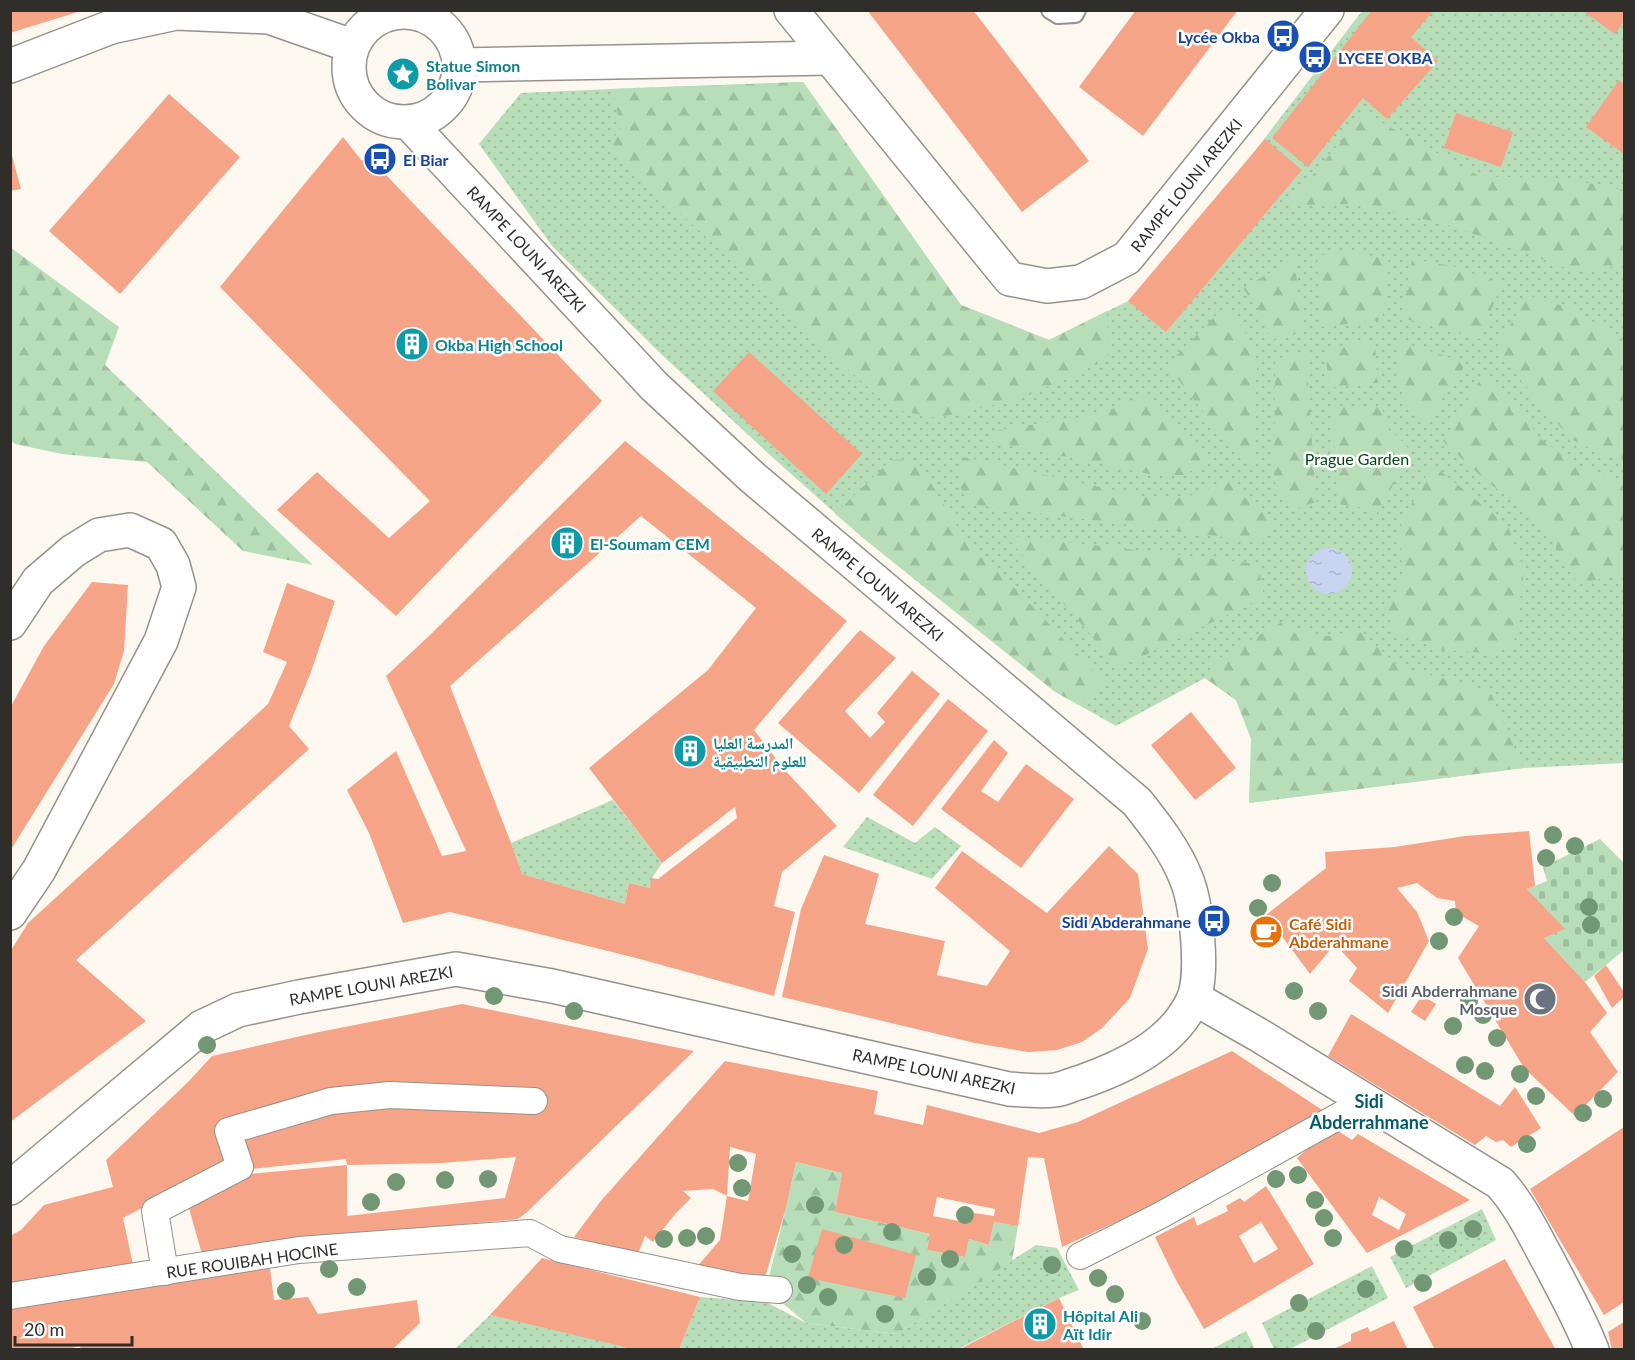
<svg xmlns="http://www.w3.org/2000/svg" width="1635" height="1360" font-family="Lato,'Noto Naskh Arabic',sans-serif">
	<defs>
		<pattern id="grass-dots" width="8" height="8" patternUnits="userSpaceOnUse" patternTransform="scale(1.5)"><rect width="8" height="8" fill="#b8deb9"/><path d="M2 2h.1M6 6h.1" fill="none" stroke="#9ebf9f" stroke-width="1.8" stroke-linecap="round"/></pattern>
		<pattern id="forest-firs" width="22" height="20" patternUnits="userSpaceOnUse" patternTransform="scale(1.5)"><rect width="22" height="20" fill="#b8deb9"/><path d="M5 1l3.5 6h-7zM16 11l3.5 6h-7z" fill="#9ebf9f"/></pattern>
		<pattern id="cemetery-stones" width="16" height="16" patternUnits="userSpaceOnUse" patternTransform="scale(1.5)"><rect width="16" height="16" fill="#b8deb9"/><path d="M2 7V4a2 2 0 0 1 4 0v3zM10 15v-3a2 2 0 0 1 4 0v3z" fill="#9ebf9f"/></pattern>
		<pattern id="water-ripples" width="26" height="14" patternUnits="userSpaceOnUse" patternTransform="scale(1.5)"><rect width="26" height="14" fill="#c7d5f1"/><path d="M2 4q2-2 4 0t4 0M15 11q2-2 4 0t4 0" fill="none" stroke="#abb7cf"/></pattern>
	</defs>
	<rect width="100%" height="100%" fill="#fcf7ef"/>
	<g fill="url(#grass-dots)">
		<path d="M1362,11h262v752l-101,5 -274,35 3,-64 -16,-39 -31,-22 -89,48 -62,-35 -191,-153 -92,-82 -110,-102 -109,-108 -73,-102 42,-51 113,-5 169,-6 158,223 88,35 79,-39 16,-5z"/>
		<path d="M613,800l49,63 -10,15 -2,10 -21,-5 -4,21 -103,-30 -11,-31z"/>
		<path d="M867,817l48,26 20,-16 26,19 -29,33 -89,-32z"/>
		<path d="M1482,1209l14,31 -90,48 -16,-31z"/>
		<path d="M1036,1245l21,3 22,42 -20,8 -101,51 -279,1 21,-53 66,5 40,21 91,11z"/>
		<path d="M1372,1266l16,32 -98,51h-16l-12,-26z"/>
		<path d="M490,1315l147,34 -183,1z"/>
		<path d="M1246,1331l9,18h-43z"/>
	</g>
	<g fill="url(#forest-firs)">
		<path d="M803,82l158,223 88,35 58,-29 2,48 -89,40 -83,19 -46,-9 -283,-263 13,-18 -9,-39z"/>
		<path d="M1364,113l115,63 88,3 57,11v76l-51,5 -70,-27 -61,-21 -92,-19 -62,1z"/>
		<path d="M10,247l109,80 -14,38 208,200 -70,-14 -96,-89 -85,-8 -47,-10 -5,-4z"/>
		<path d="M1352,253l37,5 -7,62 -62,7 -3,-72z"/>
		<path d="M1294,259l10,73 -34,8 -5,-21 -22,-31z"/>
		<path d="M1412,259l45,8 44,18 -21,54 -78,-21z"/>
		<path d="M1528,295l44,14 52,32v117l-22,-3 -31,-16 -76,-89z"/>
		<path d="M1222,309l21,18 14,32 -4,108 -38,-40 -48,-62z"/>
		<path d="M1375,341l2,42 -48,5 -4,-40z"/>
		<path d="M1400,342l67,21 -40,59 -21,-21 -9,-19z"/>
		<path d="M1306,352l10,150 -25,8 -17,-29 1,-122z"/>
		<path d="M1486,370l56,70 34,25 48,18v89l-46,13 -36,-62 -57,-43 -42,-39z"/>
		<path d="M1143,396l46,45 24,20 -30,14h-29l-169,-35 8,-9 95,-15 30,-9z"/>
		<path d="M1332,406h49l8,22 23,24 -37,64 -16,-9 -21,-3z"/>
		<path d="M964,457l186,41h35l47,-19 45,44 -9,9 -6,10 -294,-38c-8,-18 -15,-28 -4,-47z"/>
		<path d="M908,459l16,13 35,57 148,156 -30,19 -23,-13 -219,-177 56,-54z"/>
		<path d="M1432,464l76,62 16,45 -10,74 -25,8 -47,-3 -45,-16 -12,-21 18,-36 -4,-48z"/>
		<path d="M1005,535l253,29 6,33 -145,71z"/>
		<path d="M1282,622l40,15 36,-7 42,37 90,24 33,77 -274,35 2,-64 -15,-39 -31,-22 11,-18z"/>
		<path d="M796,1162l46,11 -7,39 95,22 -3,16 38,7 4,-18 20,6 5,-23 24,4 -6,35 -115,73 -91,-11 -40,-34 20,-81z"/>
	</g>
	<path fill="url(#cemetery-stones)" d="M1600,839l23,23 1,-1v91l-1,-1 -38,31 -41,-44 20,-9 -37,-40 20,-8 -4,-14z"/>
	<circle fill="url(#water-ripples)" cx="1329" cy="571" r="23"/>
	<g fill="#f5a487" fill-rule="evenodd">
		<path d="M10,10h71v1l-71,22z"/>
		<path d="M867,10h106l116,151 -67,51z"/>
		<path d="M1136,10h102l-95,126 -64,-49z"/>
		<path d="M1372,10h62l-23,27 27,24 -51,58 -24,-21 -55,69 -36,-29z"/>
		<path d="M1582,10h42v11l-9,13z"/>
		<path d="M1619,80l5,5v69l-38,-27z"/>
		<path d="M169,94l71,63 -120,137 -71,-63z"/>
		<path d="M1456,113l57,19 -12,35 -57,-19z"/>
		<path d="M343,137l19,24 5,-6 235,246 -206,215 -119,-106 40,-38 72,66 41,-37 -210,-214z"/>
		<path d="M1265,139l37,31 -136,162 -38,-31z"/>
		<path d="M10,148l11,41 -11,2z"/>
		<path d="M749,352l113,102 -36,40 -113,-103z"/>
		<path d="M625,441l222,180 -93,109 29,38 54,58 -55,46 -8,34 21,6 -21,84 -138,-38 -186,-46 -47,11 -34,-90 -22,-43 49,-39 46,105 24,-5 -80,-175 43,-40zM641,516l115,92 -48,62 -119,98 73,95 73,-56 2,11 -79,61 -7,-1 -1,10 -21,-5 -4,21 -103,-30 -11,-31 -61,-157z"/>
		<path d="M92,582l36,3 -4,66 -10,33 -104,167v-143l34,-62z"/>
		<path d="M287,583l48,18 -24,71 -22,54 20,23 -233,211 70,61 -136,101v-170l18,-29 240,-219 19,-42 -24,-10z"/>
		<path d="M860,630l36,28 -51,53 25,27 15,-16 -8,-9 35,-42 28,23 -81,99 -81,-70z"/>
		<path d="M948,699l40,32 -75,95 -40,-31z"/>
		<path d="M1191,712l45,56 -41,32 -44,-55z"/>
		<path d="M994,740l14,13 -27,38 17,11 28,-38 48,35 -53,69 -80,-59z"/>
		<path d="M1529,831l6,55 -8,3 38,40 -21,9 41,44 22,31 -17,19 28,40 -43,44 -51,-48 -66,-110 21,-32 -23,-13 -1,-12 -18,-3 -20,-15 -20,5 20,24 12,29 -41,72 -39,-32 8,-13 -22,-24 -25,30 -44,-59 60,-47 -1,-16 70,-5 70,-11z"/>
		<path d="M1109,846l29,28 10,75 -18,49 -28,30 -20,14 -25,8 -29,2 -53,-9 -193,-46 19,-88 23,-54 55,19 -14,50 80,17 -8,34 50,11 23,-35 -75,-63 27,-37 85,62z"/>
		<path d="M1606,965l18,27v5l-12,11 -18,-32z"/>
		<path d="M1422,995l14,9 -11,17 -14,-9z"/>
		<path d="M462,1004l232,47 -168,162 -8,6 -272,26 -44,9 -16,-56 53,-23 108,-10 -1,-6 -95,10 -15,-40 -18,1 16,30 -111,58 11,51 -124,21v-54l11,-6 23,-25 69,-18 -7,-27 82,-78 24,-26 107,-24zM516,1157l-11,41 -158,18v-51l95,-2z"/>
		<path d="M1351,1014l149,92 15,-19 26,41 -30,19 -8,-7 -7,2 -10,-6 -11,9 -147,-89z"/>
		<path d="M1232,1051l101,66 -104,53 -167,77 -18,-89 -16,-1 -10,69 -24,-4 -5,23 -20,-6 -4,18 -38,-7 3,-16 -95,-22 7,-39 -46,-11 -10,46 -22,73 -69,-12 25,-29 7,-44 -14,-7 -30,2 8,7 -15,15 -23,29 -8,-6 -8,20 -63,-19 26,-35 125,-141 153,30 -4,23 49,11 4,-20 112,28 39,-11zM730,1147l26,7 -8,47 -21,-5zM937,1197l58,12 -1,7 -20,-3 -5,10 -36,-7z"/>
		<path d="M1329,1125l23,15 6,-6 112,66 -103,53 -70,-95 16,-14zM1379,1197l27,17 -7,16 -27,-15z"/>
		<path d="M1624,1127v175l-20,13 -74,-126z"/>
		<path d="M1266,1186l48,78 -110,65 -28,-49 -21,-43 39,-20 3,9 8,-4 23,-11 -2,-5 14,-8 4,4zM1261,1222l17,27 -24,14 -15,-27z"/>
		<path d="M822,1229l94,26 -11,43 -97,-20z"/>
		<path d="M542,1258l158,39 -21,53h-42l-147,-35z"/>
		<path d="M1505,1259l51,91h-121l-22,-43z"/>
		<path d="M270,1268l4,32 34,-3 10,17 99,-14 3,23 -28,27h-311l-1,-4 -17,4h-53v-49l205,-28z"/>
		<path d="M1059,1298l25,52h-126z"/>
		<path d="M1394,1321l14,29h-77l20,-9v-7l17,-7 2,5z"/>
		<path d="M1624,1322v28h-12l-4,-18z"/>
	</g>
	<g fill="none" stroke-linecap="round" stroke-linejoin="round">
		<defs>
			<path id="service" d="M1050,10l8,5 17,-1 2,-4"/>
			<g id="pedestrian">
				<path d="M1080,1256l81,-41 205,-114"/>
				<path d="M165,1272l-10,-61 85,-44 -12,-36 103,-30 59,-6 144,6"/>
				<path d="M10,1296l289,-46 231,-17 30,16 180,38 39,3"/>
			</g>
			<g id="minor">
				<path d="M405,11v-1"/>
				<path d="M1194,998l63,36 243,149c21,23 34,52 49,79 15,29 31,57 43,88"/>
			</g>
			<g id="tertiary">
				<path d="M791,10l219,269 37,7 34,-4 46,-24 200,-248"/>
				<circle cx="404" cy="67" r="55"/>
				<path d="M460,65l369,-7"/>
				<path d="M10,66l101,-39 65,-14 93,4 83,29"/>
				<path d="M10,623l28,-42 35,-30 26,-16 31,-5 31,14 12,21 6,22 -18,54 -122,229 -29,43"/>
				<path d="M10,1188l192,-161 36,-17 61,-13 157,-28 96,17 457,103c15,1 31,3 46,1 8,-1 18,-6 26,-8 43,-15 92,-38 112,-82 11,-24 4,-96 -7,-122 -11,-28 -30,-52 -49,-76l-385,-325 -98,-91 -245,-263"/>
			</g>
		</defs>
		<use href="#service" stroke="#97918a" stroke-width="20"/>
		<use href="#pedestrian" stroke="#97918a" stroke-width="28"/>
		<use href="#minor" stroke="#97918a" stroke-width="36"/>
		<use href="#tertiary" stroke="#97918a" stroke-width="36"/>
		<use href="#service" stroke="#fff" stroke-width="16"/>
		<use href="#pedestrian" stroke="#fff" stroke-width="26"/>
		<use href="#minor" stroke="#fff" stroke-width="33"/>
		<use href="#tertiary" stroke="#fff" stroke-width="33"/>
	</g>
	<g fill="#729775">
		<circle cx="1553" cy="835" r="9"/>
		<circle cx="1575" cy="846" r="9"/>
		<circle cx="1546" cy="858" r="9"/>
		<circle cx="1272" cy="883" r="9"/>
		<circle cx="1589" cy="907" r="9"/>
		<circle cx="1258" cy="908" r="9"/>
		<circle cx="1454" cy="917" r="9"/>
		<circle cx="1591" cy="925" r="9"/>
		<circle cx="1439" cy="941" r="9"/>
		<circle cx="1294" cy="991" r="9"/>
		<circle cx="494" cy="996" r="9"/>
		<circle cx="1469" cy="1001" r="9"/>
		<circle cx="574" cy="1011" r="9"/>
		<circle cx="1318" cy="1011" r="9"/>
		<circle cx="1483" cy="1015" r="9"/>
		<circle cx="1453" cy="1026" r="9"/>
		<circle cx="1497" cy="1038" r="9"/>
		<circle cx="207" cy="1045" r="9"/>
		<circle cx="1465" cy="1065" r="9"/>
		<circle cx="1485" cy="1071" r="9"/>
		<circle cx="1520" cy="1074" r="9"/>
		<circle cx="1536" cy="1096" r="9"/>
		<circle cx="1603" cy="1099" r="9"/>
		<circle cx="1583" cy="1113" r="9"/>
		<circle cx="1527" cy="1144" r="9"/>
		<circle cx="738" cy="1163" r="9"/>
		<circle cx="1298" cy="1175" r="9"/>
		<circle cx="488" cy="1179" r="9"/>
		<circle cx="1276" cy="1179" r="9"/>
		<circle cx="445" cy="1180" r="9"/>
		<circle cx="396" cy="1182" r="9"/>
		<circle cx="742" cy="1188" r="9"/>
		<circle cx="1315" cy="1200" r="9"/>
		<circle cx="371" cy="1202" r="9"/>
		<circle cx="815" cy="1205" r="9"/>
		<circle cx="965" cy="1215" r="9"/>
		<circle cx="1324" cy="1218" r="9"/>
		<circle cx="1473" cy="1229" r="9"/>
		<circle cx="892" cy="1232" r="9"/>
		<circle cx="706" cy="1236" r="9"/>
		<circle cx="687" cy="1238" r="9"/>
		<circle cx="1333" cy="1238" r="9"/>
		<circle cx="664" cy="1239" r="9"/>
		<circle cx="1448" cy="1240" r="9"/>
		<circle cx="844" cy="1245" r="9"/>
		<circle cx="1404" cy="1249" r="9"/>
		<circle cx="792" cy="1254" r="9"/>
		<circle cx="950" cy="1259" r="9"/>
		<circle cx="1052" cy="1265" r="9"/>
		<circle cx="329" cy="1269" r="9"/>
		<circle cx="927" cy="1277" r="9"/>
		<circle cx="1098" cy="1278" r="9"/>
		<circle cx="1423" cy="1283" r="9"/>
		<circle cx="807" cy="1285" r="9"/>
		<circle cx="357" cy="1287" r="9"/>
		<circle cx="1366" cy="1289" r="9"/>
		<circle cx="286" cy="1291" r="9"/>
		<circle cx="1115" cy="1294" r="9"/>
		<circle cx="828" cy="1297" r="9"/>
		<circle cx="1299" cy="1303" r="9"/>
		<circle cx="885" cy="1314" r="9"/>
		<circle cx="1142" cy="1321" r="9"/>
		<circle cx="1316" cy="1331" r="9"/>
	</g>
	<defs>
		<symbol id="bus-disc" viewBox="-11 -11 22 22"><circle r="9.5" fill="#1a4fb4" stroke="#fff"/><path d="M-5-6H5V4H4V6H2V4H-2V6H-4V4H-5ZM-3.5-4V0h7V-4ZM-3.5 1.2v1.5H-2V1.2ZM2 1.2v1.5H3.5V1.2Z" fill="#fff"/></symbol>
		<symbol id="sight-disc" viewBox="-11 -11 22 22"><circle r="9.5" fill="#0f9aa8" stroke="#fff"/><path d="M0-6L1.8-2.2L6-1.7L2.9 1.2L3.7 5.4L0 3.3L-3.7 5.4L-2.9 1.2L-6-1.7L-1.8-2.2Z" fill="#fff"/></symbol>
		<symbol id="building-disc" viewBox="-11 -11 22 22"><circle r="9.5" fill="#0f9aa8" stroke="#fff"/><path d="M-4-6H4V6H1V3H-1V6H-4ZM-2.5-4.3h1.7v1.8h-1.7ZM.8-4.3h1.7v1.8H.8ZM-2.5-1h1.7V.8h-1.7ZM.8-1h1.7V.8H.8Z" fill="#fff"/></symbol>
		<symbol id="cafe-disc" viewBox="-11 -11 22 22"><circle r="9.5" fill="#e8710a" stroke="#fff"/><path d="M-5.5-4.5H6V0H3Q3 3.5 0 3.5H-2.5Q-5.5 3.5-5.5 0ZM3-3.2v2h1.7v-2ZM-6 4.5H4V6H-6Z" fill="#fff"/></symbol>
		<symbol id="mosque-disc" viewBox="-11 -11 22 22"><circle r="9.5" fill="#6b7280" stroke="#fff"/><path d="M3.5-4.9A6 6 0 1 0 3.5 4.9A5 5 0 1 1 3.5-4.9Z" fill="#fff"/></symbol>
	</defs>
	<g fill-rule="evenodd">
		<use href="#bus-disc" x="1264" y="17" width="38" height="38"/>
		<use href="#bus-disc" x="1296" y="38" width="38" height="38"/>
		<use href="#sight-disc" x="384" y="55" width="38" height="38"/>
		<use href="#bus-disc" x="361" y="140" width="38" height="38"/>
		<use href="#building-disc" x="393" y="325" width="38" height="38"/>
		<use href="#building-disc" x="548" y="524" width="38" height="38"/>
		<use href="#building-disc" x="671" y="732" width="38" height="38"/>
		<use href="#bus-disc" x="1195" y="902" width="38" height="38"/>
		<use href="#cafe-disc" x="1247" y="913" width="38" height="38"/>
		<use href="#mosque-disc" x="1521" y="980" width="38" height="38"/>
		<use href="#building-disc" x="1021" y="1305" width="38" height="38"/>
	</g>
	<g text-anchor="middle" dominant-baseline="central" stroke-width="5" stroke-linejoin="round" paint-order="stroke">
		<g font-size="16" font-weight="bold" fill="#164399" stroke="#fff" text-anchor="end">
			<text x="1260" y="36">Lycée Okba</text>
			<text x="1338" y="57" text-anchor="start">LYCEE OKBA</text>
			<text x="403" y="159" text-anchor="start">El Biar</text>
			<text x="1191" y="921">Sidi Abderahmane</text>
		</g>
		<g font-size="16" font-weight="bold" fill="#0d838f" stroke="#fff" text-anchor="start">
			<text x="426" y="65">Statue Simon<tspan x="426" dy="18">Bolivar</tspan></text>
			<text x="435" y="344">Okba High School</text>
			<text x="590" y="543">El-Soumam CEM</text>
			<text x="713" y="742">المدرسة العليا<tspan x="713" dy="18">للعلوم التطبيقية</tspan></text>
			<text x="1063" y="1315">Hôpital Ali<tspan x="1063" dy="18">Aït Idir</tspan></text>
		</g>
		<g font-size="16" fill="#302e2b" stroke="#fff">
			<text transform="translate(1186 185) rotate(-51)">RAMPE LOUNI AREZKI</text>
			<text transform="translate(527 249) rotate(47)">RAMPE LOUNI AREZKI</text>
			<text transform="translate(878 584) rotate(40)">RAMPE LOUNI AREZKI</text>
			<text transform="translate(371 985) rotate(-10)">RAMPE LOUNI AREZKI</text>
			<text transform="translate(934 1071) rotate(12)">RAMPE LOUNI AREZKI</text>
			<text transform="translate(252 1260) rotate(-8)">RUE ROUIBAH HOCINE</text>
		</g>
		<g font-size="16" fill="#014911" stroke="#fff">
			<text x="1357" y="458">Prague Garden</text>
		</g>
		<g font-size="16" font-weight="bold" fill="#c56008" stroke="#fff" text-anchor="start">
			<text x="1289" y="923">Café Sidi<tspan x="1289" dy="18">Abderahmane</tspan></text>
		</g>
		<g font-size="16" font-weight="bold" fill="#5b616d" stroke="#fff" text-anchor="end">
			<text x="1517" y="990">Sidi Abderrahmane<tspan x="1517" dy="18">Mosque</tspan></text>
		</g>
		<g font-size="18" font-weight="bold" fill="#005b6f" stroke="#fff">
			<text x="1369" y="1101">Sidi<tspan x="1369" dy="21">Abderrahmane</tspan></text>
		</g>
	</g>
	<rect width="1635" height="1360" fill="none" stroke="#302e2b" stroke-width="24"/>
	<path d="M15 1336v9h117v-9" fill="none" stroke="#302e2b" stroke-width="3"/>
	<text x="24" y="1336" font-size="18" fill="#302e2b" stroke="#ffffff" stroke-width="4.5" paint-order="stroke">20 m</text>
</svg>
